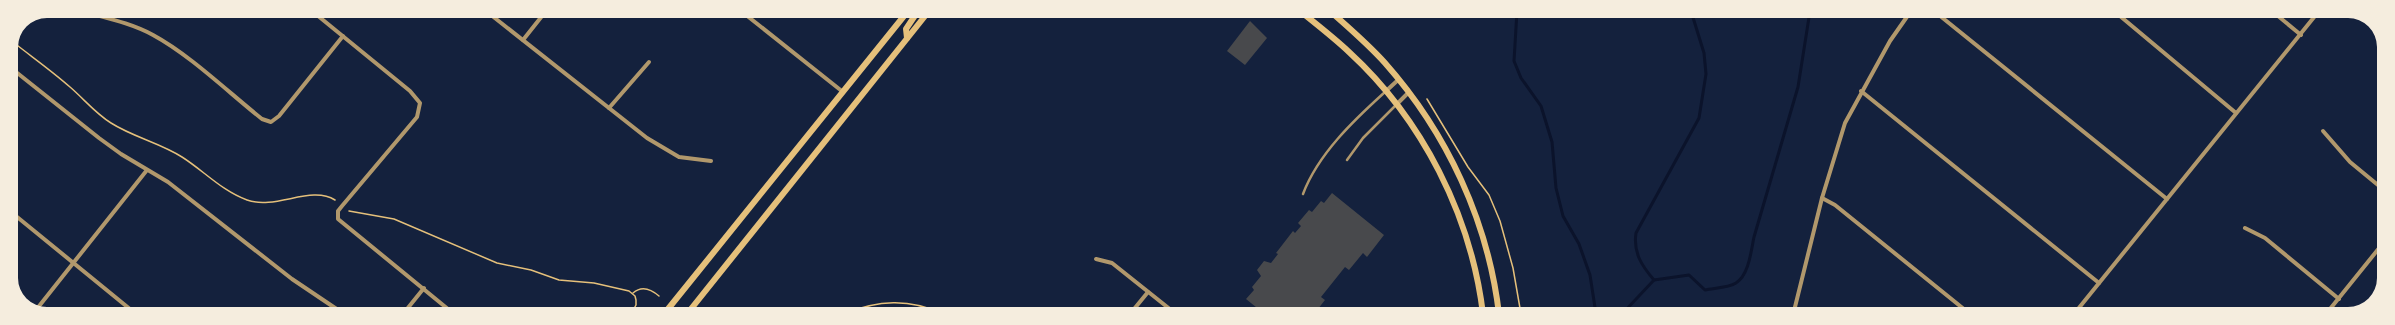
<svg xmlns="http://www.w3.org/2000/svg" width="2395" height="325" font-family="Poppins,sans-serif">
	<rect width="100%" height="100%" fill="#14213d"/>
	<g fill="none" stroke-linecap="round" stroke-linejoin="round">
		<g stroke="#0b132b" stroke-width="3">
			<path d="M1517,11l-3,50 7,17 20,28 11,36 4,46 7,28 16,28 11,31 6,39"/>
			<path d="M1654,280l35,-5 16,15c8,-2 23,-2 31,-7 13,-8 15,-32 18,-46l44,-150 12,-76"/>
			<path d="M1622,314l32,-34c-12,-14 -21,-27 -18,-47l63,-115 7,-44 -2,-21 -13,-42"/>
		</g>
	</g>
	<g fill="#48494c">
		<path d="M1250,21l17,17 -22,27 -18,-14z"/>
		<path d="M1332,193l52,42 -17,22 -4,-4 -14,17 -4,-3 -24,30 4,3 -11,14h-54l2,-2 -16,-13 8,-9 -2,-3 9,-11 -4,-6 7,-9 7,2 7,-9 -2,-1 17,-22 2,2 6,-7 -3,-3 11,-13 3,2 9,-11 3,2z"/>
	</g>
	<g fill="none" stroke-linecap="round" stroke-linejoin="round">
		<g stroke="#e5c07b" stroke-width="1.5">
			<path d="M13,42c19,15 39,29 57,45 14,12 25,26 41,36 22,14 49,20 71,34 22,14 40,34 65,43 29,10 64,-15 88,0"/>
			<path d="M1427,99l41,68 21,28 11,26 13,47 8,46"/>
			<path d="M349,211l45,8 103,44 34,7 28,10 35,3 35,8 6,5 1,4v5l-5,9"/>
			<path d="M633,293c9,-8 18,-4 26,3"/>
			<path d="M712,310l6,4"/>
			<path d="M843,314c35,-14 66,-16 100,0"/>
			<path d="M1766,314l24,-6"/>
		</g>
		<g stroke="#b1986c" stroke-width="2.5">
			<path d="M1347,160l16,-22 33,-33"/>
			<path d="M1303,194c15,-40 51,-74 82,-102"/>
		</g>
		<g stroke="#b1986c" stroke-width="4">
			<path d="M81,11c25,7 50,12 72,24 37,20 75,57 109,84l9,3 8,-6 64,-80"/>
			<path d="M312,11l98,80 10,12 -3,14 -75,89 -4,5v8l116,95"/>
			<path d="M486,11l161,127 32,19 32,4"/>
			<path d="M741,11l102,81"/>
			<path d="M1934,11l233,188"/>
			<path d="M2114,11l122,102"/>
			<path d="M2272,11l29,24"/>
			<path d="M523,40l23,-29"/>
			<path d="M11,68l88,70 22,16 47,28 124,97 52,35"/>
			<path d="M1861,91l238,192"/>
			<path d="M1385,92l13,-12"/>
			<path d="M1396,105l12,-12"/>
			<path d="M609,108l40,-46"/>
			<path d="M2323,131l27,31 34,28"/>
			<path d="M1822,198l13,7 135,109"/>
			<path d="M11,212l125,102"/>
			<path d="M2245,228l20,10 74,61"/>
			<path d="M1096,259l16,4 64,51"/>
			<path d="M36,310l111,-140"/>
			<path d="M403,314l21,-26"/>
			<path d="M1130,314l18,-22"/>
			<path d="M1799,314l-4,-7 27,-109 23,-75 45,-82 21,-30"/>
			<path d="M2074,314l245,-303"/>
			<path d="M2326,314l58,-72"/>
		</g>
		<g stroke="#e5c07b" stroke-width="6">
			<path d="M1300,11c16,13 33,26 49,41 73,67 122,163 134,262"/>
			<path d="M1330,11c19,17 38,33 55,52 62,70 103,158 114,251"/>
			<path d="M907,38l-1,-9 12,-18"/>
			<path d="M664,314l244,-303"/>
			<path d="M687,314l242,-303"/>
		</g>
	</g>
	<path d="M0 0H2395V325H0ZM47 18H2348A29 29 0 0 1 2377 47V278A29 29 0 0 1 2348 307H47A29 29 0 0 1 18 278V47A29 29 0 0 1 47 18Z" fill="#f5edde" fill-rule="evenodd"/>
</svg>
